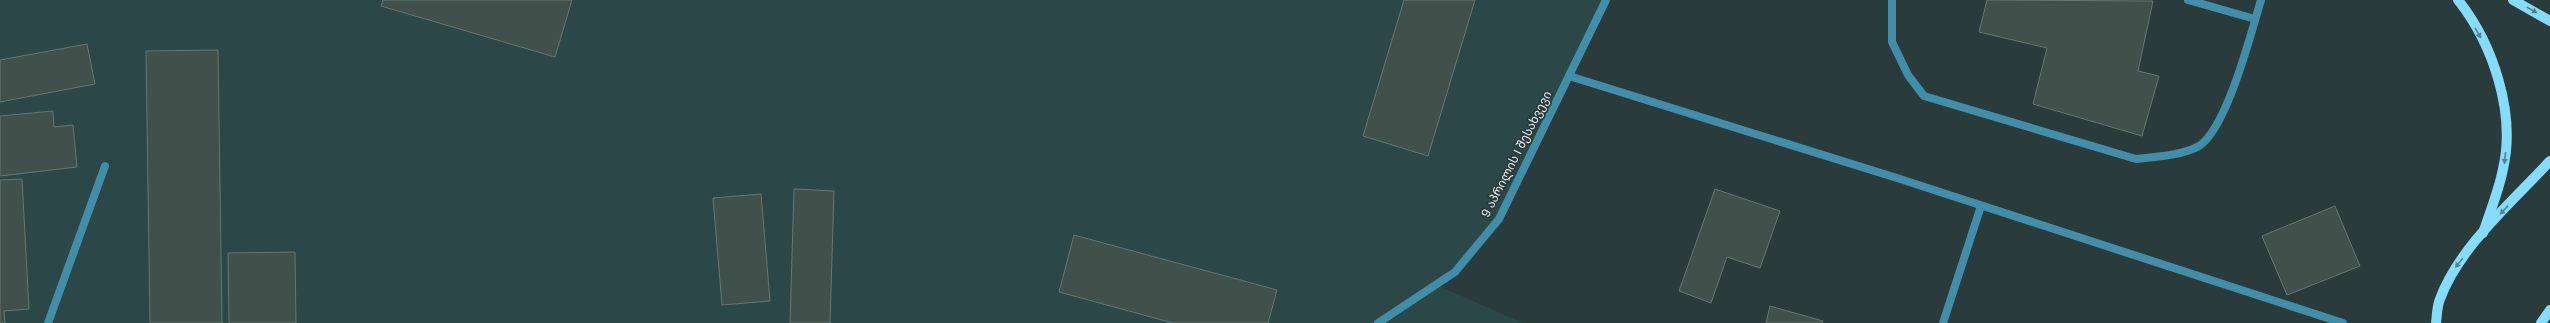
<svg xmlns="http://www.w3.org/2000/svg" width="2550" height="323" font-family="Poppins,'Noto Sans Georgian',sans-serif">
	<rect width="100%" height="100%" fill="#293b3b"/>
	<path fill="#2b4748" d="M0,0h1609l-107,222 -30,34 -33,30 84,37h-1523z"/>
	<g fill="#40514b" stroke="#667872">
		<path d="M383,0h189l-17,57 -174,-51z"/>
		<path d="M1404,0h71l-47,156 -65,-20z"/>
		<path d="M1987,0l166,1 -15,70 21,5 -17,60 -109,-32 14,-56 -68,-16z"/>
		<path d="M87,44l8,40 -95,18v-42z"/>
		<path d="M218,50l4,273h-72l-4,-272z"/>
		<path d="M53,111l1,16 19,-2 4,42 -77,9v-60z"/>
		<path d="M22,179l7,130 -25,2 1,12h-5v-143z"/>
		<path d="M794,189l40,2 -4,132h-40z"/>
		<path d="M1715,189l65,22 -20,57 -33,-11 -16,46 -32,-12z"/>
		<path d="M761,194l9,107 -48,4 -9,-107z"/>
		<path d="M2335,206l25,60 -73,29 -25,-59z"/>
		<path d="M1074,235l203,55 -9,33h-95l-114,-31z"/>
		<path d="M295,252l1,71h-67l-1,-70z"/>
		<path d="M1770,306l53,15 -1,2h-56z"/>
	</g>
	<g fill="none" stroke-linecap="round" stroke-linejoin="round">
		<g stroke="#428ea9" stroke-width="8">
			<path d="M1892,0v42l16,33 16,21 212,63c18,-2 48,-4 63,-13 28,-18 52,-113 62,-146"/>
			<path d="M2188,0l67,19"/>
			<path d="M48,323l57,-157"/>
			<path d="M1943,323l38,-117"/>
		</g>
		<g stroke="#428ea9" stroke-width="8">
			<path d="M1569,76l328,102 446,145"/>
			<path d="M1378,323l77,-51 44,-53 107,-219"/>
		</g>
		<g stroke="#85dcfd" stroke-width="10">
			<path d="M2458,0c35,44 58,113 45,169 -4,21 -13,43 -20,64"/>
			<path d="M2513,0l37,21"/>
			<path d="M2436,323c1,-8 1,-17 4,-24 19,-52 73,-98 110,-138"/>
			<path d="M2541,323l9,-13"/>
		</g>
	</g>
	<defs><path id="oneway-solid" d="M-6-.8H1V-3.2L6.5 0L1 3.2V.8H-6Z"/></defs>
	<g fill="#528392">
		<use href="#oneway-solid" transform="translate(2532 10) rotate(29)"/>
		<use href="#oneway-solid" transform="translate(2478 33) rotate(60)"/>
		<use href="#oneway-solid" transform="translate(2505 158) rotate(96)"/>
		<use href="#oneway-solid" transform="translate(2504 210) rotate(133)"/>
		<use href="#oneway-solid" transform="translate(2459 263) rotate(128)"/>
	</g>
	<g text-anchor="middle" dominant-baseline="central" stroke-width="3.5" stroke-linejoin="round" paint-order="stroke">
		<g font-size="12" fill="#e7f2f3" stroke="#293b3b">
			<text transform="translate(1516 154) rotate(-63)">9 აპრილის I შესახვევი</text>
		</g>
	</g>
</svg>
